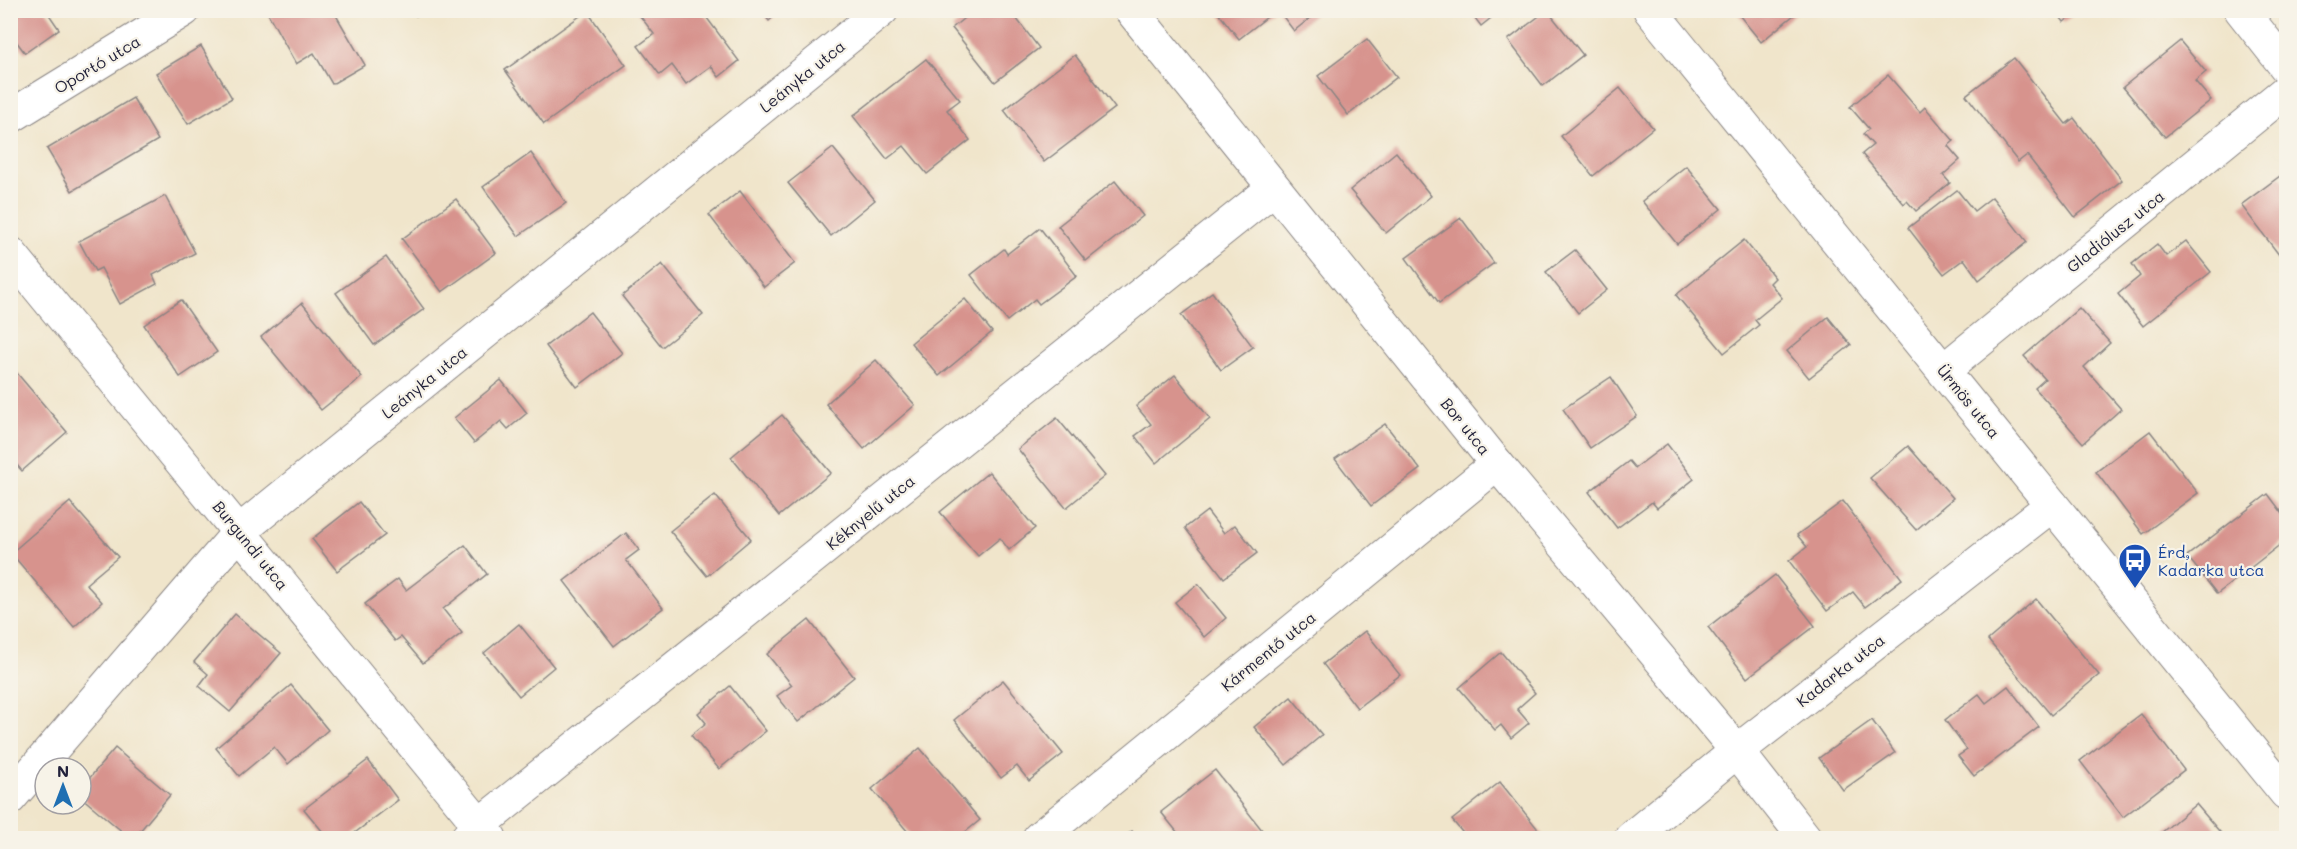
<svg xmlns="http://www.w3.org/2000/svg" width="2297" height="849" font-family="Mali,sans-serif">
	<rect width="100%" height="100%" fill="#f7f3e8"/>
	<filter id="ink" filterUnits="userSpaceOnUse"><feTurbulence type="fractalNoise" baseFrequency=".0167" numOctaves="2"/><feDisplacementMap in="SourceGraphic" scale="12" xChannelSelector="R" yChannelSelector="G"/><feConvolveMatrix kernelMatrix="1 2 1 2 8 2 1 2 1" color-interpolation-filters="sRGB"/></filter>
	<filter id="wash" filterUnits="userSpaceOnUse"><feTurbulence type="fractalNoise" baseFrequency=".008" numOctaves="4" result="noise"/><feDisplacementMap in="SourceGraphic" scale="24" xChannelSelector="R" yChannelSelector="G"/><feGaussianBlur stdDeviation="1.35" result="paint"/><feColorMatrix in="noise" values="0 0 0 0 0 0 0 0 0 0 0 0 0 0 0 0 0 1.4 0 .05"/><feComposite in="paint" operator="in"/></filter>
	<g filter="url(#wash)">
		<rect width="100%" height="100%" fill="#f0e5cb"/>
		<g id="blocks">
			<g fill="#d7938d">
				<path d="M10,10h36l13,19 -34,24 -15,-20z"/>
				<path d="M266,10h67l32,55 -33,19 -18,-31 -18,11z"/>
				<path d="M413,10h14l-11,6z"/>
				<path d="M639,10h62l38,51 -20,16 -8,-11 -25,18 -14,-19 -12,10 -22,-29 16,-12 -17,-22z"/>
				<path d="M760,10h21l-12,11z"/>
				<path d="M974,10h36l29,38 -44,34 -43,-54z"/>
				<path d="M1216,10h60l-37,29z"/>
				<path d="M1278,10h42l-26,21z"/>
				<path d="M1469,10h32l-20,16z"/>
				<path d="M1547,10l36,45 -40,31 -35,-46z"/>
				<path d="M1735,10h65l-39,32z"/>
				<path d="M2055,10h24l-15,12z"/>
				<path d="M587,11l39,54 -82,59 -39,-54z"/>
				<path d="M1367,39l30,38 -49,38 -30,-39z"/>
				<path d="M2180,41l26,31 -11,9 16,19 -46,37 -42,-50z"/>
				<path d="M201,46l31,52 -44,26 -32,-51z"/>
				<path d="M1075,55l40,53 -71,54 -40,-52z"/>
				<path d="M2014,58l52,66 8,-6 48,62 -47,37 -48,-62 -9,7 -52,-67z"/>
				<path d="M926,59l34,41 -13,10 23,30 -43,34 -23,-28 -17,13 -34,-43z"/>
				<path d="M1888,75l32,37 5,-5 29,34 -6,5 12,14 -17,15 7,8 -34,28 -9,-10 -3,3 -42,-50 11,-9 -10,-11 6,-5 -19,-22z"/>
				<path d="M1620,88l33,40 -60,48 -32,-40z"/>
				<path d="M133,98l25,42 -86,51 -25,-42z"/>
				<path d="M833,148l42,52 -44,36 -43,-53z"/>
				<path d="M1396,152l35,44 -45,37 -36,-43z"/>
				<path d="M531,153l35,50 -48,33 -35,-49z"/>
				<path d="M1686,166l35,43 -44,35 -35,-43z"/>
				<path d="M2280,176l6,8v80l-45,-59z"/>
				<path d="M1115,181l28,35 -57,45 -28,-35z"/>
				<path d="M1957,190l17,21 18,-14 35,45 -48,38 -15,-21 -20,15 -36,-46z"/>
				<path d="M740,191l55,72 -31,24 -55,-72z"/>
				<path d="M165,196l30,57 -42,22 4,9 -37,20 -19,-36 -6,3 -16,-30z"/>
				<path d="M456,199l40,54 -54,39 -40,-53z"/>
				<path d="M1461,218l33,45 -55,40 -33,-45z"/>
				<path d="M1040,228l37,48 -38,28 -4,-5 -28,22 -36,-46 33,-26 3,5z"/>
				<path d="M1744,240l31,38 -5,5 12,15 -27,22 4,5 -35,28 -48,-58z"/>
				<path d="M2186,241l25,31 -68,54 -25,-32 22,-18 -8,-12 25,-20 9,12z"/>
				<path d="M1575,250l32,40 -29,23 -32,-41z"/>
				<path d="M386,257l38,52 -50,36 -38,-52z"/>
				<path d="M662,264l41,51 -41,32 -40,-51z"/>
				<path d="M1212,292l41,55 -32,23 -40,-55z"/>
				<path d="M965,299l27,33 -53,44 -28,-33z"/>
				<path d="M181,300l36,52 -37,25 -36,-52z"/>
				<path d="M302,303l60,74 -41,33 -60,-73z"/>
				<path d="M2079,308l31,35 -26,24 37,42 -38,34 -48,-55 10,-9 -21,-23z"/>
				<path d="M590,312l32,41 -45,34 -31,-41z"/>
				<path d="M1828,317l23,28 -42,33 -22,-27z"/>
				<path d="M876,360l39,45 -51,44 -38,-45z"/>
				<path d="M10,365l57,67 -45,39 -12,-14z"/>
				<path d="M1175,375l35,44 -54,44 -21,-27 16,-12 -15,-18z"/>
				<path d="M1611,377l26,39 -47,32 -27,-39z"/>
				<path d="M501,380l26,33 -19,16 -7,-8 -27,22 -20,-25z"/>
				<path d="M782,415l49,58 -52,43 -48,-59z"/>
				<path d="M1057,418l48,58 -39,32 -48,-59z"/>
				<path d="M1385,424l35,45 -49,37 -36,-47z"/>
				<path d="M2150,431l48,62 -55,41 -47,-62z"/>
				<path d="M1667,444l27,35 -37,29 -5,-6 -35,26 -28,-36 40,-31 6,7z"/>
				<path d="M1908,446l45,52 -37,32 -46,-52z"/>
				<path d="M989,472l46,56 -26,22 -9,-12 -22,18 -38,-44z"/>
				<path d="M2268,494l18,24v22l-69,54 -30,-38z"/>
				<path d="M715,495l36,44 -44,37 -37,-45z"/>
				<path d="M1843,501l59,78 -37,28 -12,-15 -26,19 -38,-50 18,-14 -10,-12z"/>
				<path d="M70,502l48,55 -32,27 16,18 -28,25 -63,-74z"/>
				<path d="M359,502l26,33 -48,36 -25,-32z"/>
				<path d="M1207,511l17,22 11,-8 22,28 -33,25 -39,-50z"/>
				<path d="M626,533l13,17 -13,10 37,48 -49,38 -50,-65z"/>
				<path d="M465,545l22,29 -44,35 19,24 -39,30 -22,-26 -6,4 -30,-37 33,-25 8,11z"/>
				<path d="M1775,575l40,51 -68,52 -39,-51z"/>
				<path d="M1198,584l28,34 -22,19 -29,-35z"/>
				<path d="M2036,599l63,76 -48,40 -63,-75z"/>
				<path d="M235,614l46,39 -51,59 -31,-26 9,-12 -14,-12z"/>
				<path d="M809,620l45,57 -56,45 -21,-26 15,-11 -25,-31z"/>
				<path d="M519,624l35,43 -35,29 -35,-43z"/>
				<path d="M1365,631l35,44 -43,33 -34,-44z"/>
				<path d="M1501,652l34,41 -18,16 12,14 -18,15 -10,-13 -6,5 -36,-42z"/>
				<path d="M1003,680l60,74 -34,27 -12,-15 -16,12 -47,-58z"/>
				<path d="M291,685l37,45 -40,34 -14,-17 -35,29 -23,-28z"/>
				<path d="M730,686l36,45 -47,38 -28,-34 15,-12 -8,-10z"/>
				<path d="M2008,686l31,41 -65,49 -16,-20 9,-6 -22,-30 34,-26 7,9z"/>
				<path d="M1291,697l31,38 -36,30 -32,-38z"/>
				<path d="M2141,714l43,56 -61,47 -43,-56z"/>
				<path d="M1872,720l23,33 -52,37 -24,-32z"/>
				<path d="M115,748l55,47 -36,43h-4l-49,-41v-9z"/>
				<path d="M920,748l60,72 -22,18h-20l-3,-3 -4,3h-18l-41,-49z"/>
				<path d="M368,760l30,40 -50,38h-20l-24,-29z"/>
				<path d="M1215,770l51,65 -4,3h-80l-21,-26z"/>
				<path d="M1500,782l45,56h-78l-15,-18z"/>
				<path d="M2196,804l29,34h-70z"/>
				<path d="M1132,831l6,7h-15z"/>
			</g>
		</g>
	</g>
	<g filter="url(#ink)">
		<use href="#blocks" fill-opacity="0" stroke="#898483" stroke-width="1.5"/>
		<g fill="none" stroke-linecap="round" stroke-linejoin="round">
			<defs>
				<g id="minor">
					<path d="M1131,10l366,454 240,287 68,87"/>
					<path d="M2241,10l45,57"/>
					<path d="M10,117l174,-107"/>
					<path d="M10,253l480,585"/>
					<path d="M1944,370l342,-279"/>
					<path d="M10,798l230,-267 642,-521"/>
					<path d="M467,838l12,-13 795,-637"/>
					<path d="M1039,838l458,-374"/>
					<path d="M1631,838l106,-87 315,-246"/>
				</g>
				<path id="tertiary" d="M1650,10l636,783"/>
			</defs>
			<use href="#minor" stroke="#898483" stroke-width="35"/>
			<use href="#tertiary" stroke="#898483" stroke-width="35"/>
			<use href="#minor" stroke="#fff" stroke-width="33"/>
			<use href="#tertiary" stroke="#fff" stroke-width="33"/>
		</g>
	</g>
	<defs>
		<symbol id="bus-pin" viewBox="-11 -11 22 30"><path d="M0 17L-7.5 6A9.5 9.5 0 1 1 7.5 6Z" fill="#1a4fb4" stroke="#f7f3e8"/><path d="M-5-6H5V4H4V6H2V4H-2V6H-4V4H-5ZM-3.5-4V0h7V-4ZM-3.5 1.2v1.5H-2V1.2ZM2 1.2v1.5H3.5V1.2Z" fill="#fff"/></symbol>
	</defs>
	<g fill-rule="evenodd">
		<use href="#bus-pin" x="2116" y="541" width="38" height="52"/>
	</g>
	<g text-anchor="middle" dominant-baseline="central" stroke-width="4.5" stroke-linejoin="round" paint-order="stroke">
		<g font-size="16" fill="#22223b" stroke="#f7f3e8">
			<text transform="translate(97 64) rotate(-31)">Oportó utca</text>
			<text transform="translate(802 76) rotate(-39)">Leányka utca</text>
			<text transform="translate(2115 231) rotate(-39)">Gladiólusz utca</text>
			<text transform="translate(424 382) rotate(-39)">Leányka utca</text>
			<text transform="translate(1969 401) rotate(51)">Ürmös utca</text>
			<text transform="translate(1466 426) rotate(51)">Bor utca</text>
			<text transform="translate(870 512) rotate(-39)">Kéknyelű utca</text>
			<text transform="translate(251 545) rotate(51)">Burgundi utca</text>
			<text transform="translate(1268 651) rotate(-39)">Kármentő utca</text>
			<text transform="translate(1840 670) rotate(-38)">Kadarka utca</text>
		</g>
		<g font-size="16" fill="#164399" stroke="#f7f3e8" text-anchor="start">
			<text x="2158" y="551">Érd,<tspan x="2158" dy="18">Kadarka utca</tspan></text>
		</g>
	</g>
	<rect width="2297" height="849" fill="none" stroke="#f7f3e8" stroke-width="36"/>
	<g transform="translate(63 786)"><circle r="28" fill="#f7f3e8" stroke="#a29fa3" stroke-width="1.5"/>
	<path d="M0-4.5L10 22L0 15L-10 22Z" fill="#1f6fb2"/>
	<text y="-9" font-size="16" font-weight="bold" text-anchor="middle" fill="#22223b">N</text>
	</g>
</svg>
